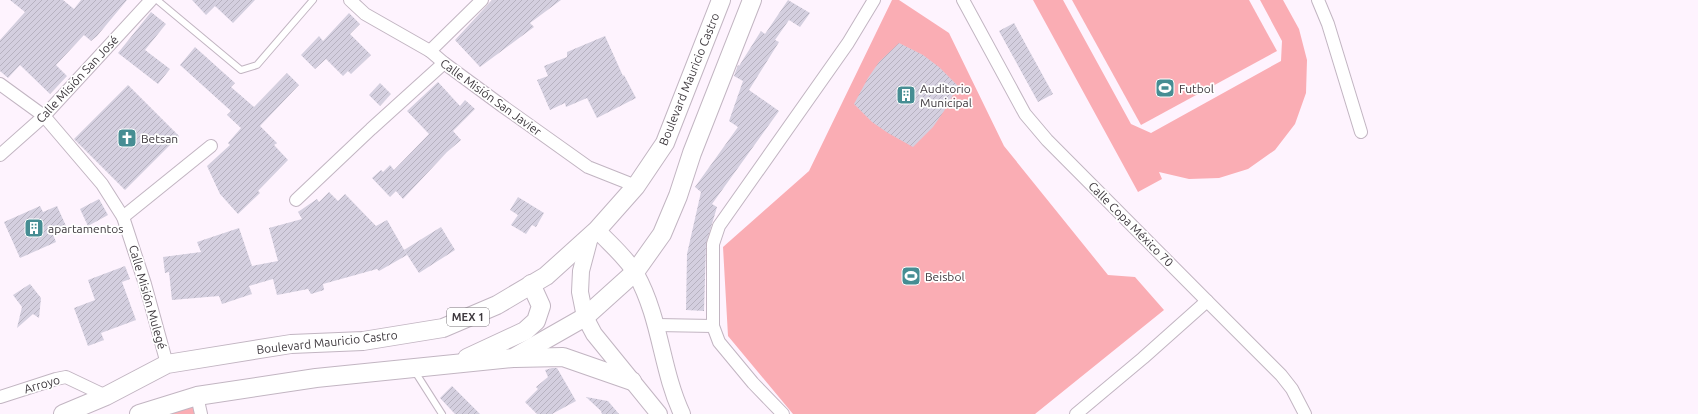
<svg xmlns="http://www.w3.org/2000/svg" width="1698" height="414" font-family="Ubuntu,sans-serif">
	<defs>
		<pattern id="building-hatch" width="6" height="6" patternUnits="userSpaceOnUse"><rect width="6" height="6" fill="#d4cfdf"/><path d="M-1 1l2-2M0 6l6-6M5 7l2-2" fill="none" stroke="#b7b2c0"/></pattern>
	</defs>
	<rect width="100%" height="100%" fill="#fef3fe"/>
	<g fill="#faadb4">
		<path d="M892,0h7l50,33 55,113 104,129 27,2 29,33 -129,104h-242l-65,-78 -5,-89 86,-76z"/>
		<path d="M1033,0h30l68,124 20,9 130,-72 1,-20 -22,-41h23l16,29 8,31 -1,33 -11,31 -20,26 -27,19 -29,9 -30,1 -30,-7 3,7 -24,13z"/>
		<path d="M1072,0h177l28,51 -136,74z"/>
		<path d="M194,400l3,14h-42z"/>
	</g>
	<g fill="url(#building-hatch)">
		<path d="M10,0h53l11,9 7,-9h46l-30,36 -6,5 -7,-6 -28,30 11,11 -17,18 -30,-29 -12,13 -8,-7v-31l25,-28z"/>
		<path d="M192,0h63l-22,23 -18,-17 -9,9z"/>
		<path d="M492,0h69l-31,23 4,4 -54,40 -25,-27z"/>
		<path d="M788,0l22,13 -10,14 -11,-7 -14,20 4,2 -30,48 30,21 -67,93 5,3 -11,37 -2,67 -18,-1 1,-56 14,-62 -6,-5 43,-60 -9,-6 14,-40 -9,-5 4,-11 1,1 22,-35 4,3z"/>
		<path d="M151,12l15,12 -21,26 25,19 -12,15 -40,-31z"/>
		<path d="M349,13l11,11 -10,10 21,21 -20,19 -3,-3 -5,5 -17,-17 -11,10 -14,-14 18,-19 4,5z"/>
		<path d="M1014,23l39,71 -15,8 -39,-71z"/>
		<path d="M605,36l18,40 1,-1 12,23 -39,20 -10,-20 -21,9 -1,-4 -15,7 -13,-30 11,-4 -4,-10 23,-9v-5z"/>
		<path d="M899,43l24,12 16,12 19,19 -14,25 -11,16 -20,20 -25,-14 -16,-11 -18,-18 14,-26 11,-16z"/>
		<path d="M195,47l40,36 -4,4 23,20 33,-34 12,12 -39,41 17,17 -3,2 14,15 -30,31 2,2 -22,21 -18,-20 -13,-28 23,-21 -2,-2 13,-15 -14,-13 4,-4 -51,-46z"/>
		<path d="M438,82l22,24 5,-6 10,9 -22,22 8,9 -14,12 -44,47 -7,-8 -6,6 -18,-19 9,-8 2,2 7,-7 4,5 35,-36 -22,-23z"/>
		<path d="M380,83l11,11 -11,12 -11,-11z"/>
		<path d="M128,85l51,51 -54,54 -51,-51z"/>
		<path d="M329,192l9,9 7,-7 31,32 11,-6 20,35 -28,16 -2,-2 -54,15 1,6 -13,4 -3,-5 -31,6 -4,-16 -24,7 3,8 -30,10 -3,-8 -47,4 -3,-28 -4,1 -2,-16 38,-5 -4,-10 42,-14 13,38 26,-5 -9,-33 33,-9 -4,-7 19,-13 2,3z"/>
		<path d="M518,197l26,16 -8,14 -4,-2 -6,9 -15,-9 7,-10 -8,-5z"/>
		<path d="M99,199l9,16 -20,11 -8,-17z"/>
		<path d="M40,206l3,6 14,-6 9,20 -14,6 4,10 -36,16 -16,-36z"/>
		<path d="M441,227l14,23 -36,23 -15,-23z"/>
		<path d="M125,266l5,13 -8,3 14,38 -35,13 3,7 -16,6 -14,-38 21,-8 -7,-20z"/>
		<path d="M30,284l11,14 -2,20 -6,-4 -16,14 5,-21 -9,-12z"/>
		<path d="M552,368h5l19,33 -24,13h-15l-12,-12 13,-13 -2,-2 12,-10 -3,-7z"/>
		<path d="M452,386l28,28h-25l-15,-16z"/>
		<path d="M586,397l22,4 11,13h-17l-1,-3z"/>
	</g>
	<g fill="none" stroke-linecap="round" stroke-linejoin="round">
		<defs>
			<g id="service">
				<path d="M157,0l84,70 16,-5 56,-65"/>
				<path d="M414,370l28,44"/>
			</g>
			<g id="minor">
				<path d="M350,0l15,14 65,37 14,12 57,42 87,62 48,19"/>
				<path d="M963,0l62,114 22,26 160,161 -64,57 -67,56"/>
				<path d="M1318,0l10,24 33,108"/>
				<path d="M430,51l52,-51"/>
				<path d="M0,84l44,32 58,68 21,33 22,67 22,80"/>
				<path d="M0,155l44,-39 107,-116"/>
				<path d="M296,200l75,-71 73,-66"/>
				<path d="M123,217l88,-71"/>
				<path d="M1207,301l74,74 11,14 13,25"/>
				<path d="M657,325l56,1 6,16 34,41 30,31"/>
				<path d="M713,326v-82l6,-18 129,-183 26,-43"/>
				<path d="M197,396l4,18"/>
				<path d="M0,397l56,-18 10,-2 40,19"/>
			</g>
			<g id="secondary">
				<path d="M597,230c13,14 30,28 39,44 25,45 25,95 46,140"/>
				<path d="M590,237l-9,34 -1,21 5,25 9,17 65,80"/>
			</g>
			<g id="primary">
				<path d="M467,358l58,-27 11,-10 5,-15 -10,-22"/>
				<path d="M515,358l48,-1 69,24"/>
				<path d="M63,414l43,-18 61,-32 124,-20 72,-3 80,-13 54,-23 49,-29 51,-46 39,-44 29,-43 56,-143"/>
				<path d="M139,414l58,-18 119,-18 197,-20 72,-41 50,-45 27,-38 16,-38 14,-43 60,-153"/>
			</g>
		</defs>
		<use href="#service" stroke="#c2b5c2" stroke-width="8"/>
		<use href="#minor" stroke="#c2b5c2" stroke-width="14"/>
		<use href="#secondary" stroke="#c2b5c2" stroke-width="18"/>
		<use href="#primary" stroke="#c2b5c2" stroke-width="20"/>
		<use href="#service" stroke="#fff" stroke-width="6"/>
		<use href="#minor" stroke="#fff" stroke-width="12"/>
		<use href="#secondary" stroke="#fff" stroke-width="16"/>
		<use href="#primary" stroke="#fff" stroke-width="18"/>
	</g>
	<defs>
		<symbol id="stadium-square" viewBox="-11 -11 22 22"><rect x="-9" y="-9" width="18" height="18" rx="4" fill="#468d93" stroke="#fff"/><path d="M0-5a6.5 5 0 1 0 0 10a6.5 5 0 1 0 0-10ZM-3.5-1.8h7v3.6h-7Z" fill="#fff"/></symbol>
		<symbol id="building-square" viewBox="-11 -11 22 22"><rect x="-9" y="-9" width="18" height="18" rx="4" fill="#468d93" stroke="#fff"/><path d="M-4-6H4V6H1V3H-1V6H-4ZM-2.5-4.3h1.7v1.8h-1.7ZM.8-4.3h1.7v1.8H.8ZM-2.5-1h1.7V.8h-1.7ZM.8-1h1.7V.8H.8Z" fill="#fff"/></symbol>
		<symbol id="church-square" viewBox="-11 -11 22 22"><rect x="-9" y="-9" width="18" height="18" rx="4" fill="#468d93" stroke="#fff"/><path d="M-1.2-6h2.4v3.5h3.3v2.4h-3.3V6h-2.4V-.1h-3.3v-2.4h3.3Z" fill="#fff"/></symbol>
	</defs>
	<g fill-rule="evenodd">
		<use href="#stadium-square" x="1154" y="77" width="22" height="22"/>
		<use href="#building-square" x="895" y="84" width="22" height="22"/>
		<use href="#church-square" x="116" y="127" width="22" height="22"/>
		<use href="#building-square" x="23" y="217" width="22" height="22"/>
		<use href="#stadium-square" x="900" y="265" width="22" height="22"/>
	</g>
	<g text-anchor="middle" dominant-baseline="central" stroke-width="3.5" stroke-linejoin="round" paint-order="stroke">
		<rect fill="#fff" stroke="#787478" stroke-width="1" x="447" y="308" width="42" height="18" rx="3"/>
		<g font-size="11" font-weight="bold" fill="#3e393e">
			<text x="468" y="317">MEX 1</text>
		</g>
		<g font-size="12" fill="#3e393e" stroke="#fff">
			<text transform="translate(77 79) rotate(-47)">Calle Misión San José</text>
			<text transform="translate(689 79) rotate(-68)">Boulevard Mauricio Castro</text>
			<text transform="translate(491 97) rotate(36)">Calle Misión San Javier</text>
			<text transform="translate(1131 224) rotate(45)">Calle Copa México 70</text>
			<text transform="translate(148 297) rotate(74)">Calle Misión Mulegé</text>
			<text transform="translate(327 342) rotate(-6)">Boulevard Mauricio Castro</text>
			<text transform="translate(42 384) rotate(-16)">Arroyo</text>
		</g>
		<g font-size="12" fill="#3e393e" stroke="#fff" text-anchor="start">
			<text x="920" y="88">Auditorio<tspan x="920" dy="14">Municipal</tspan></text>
			<text x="1179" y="88">Futbol</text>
			<text x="141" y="138">Betsan</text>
			<text x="48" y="228">apartamentos</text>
			<text x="925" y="276">Beisbol</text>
		</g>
	</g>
</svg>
